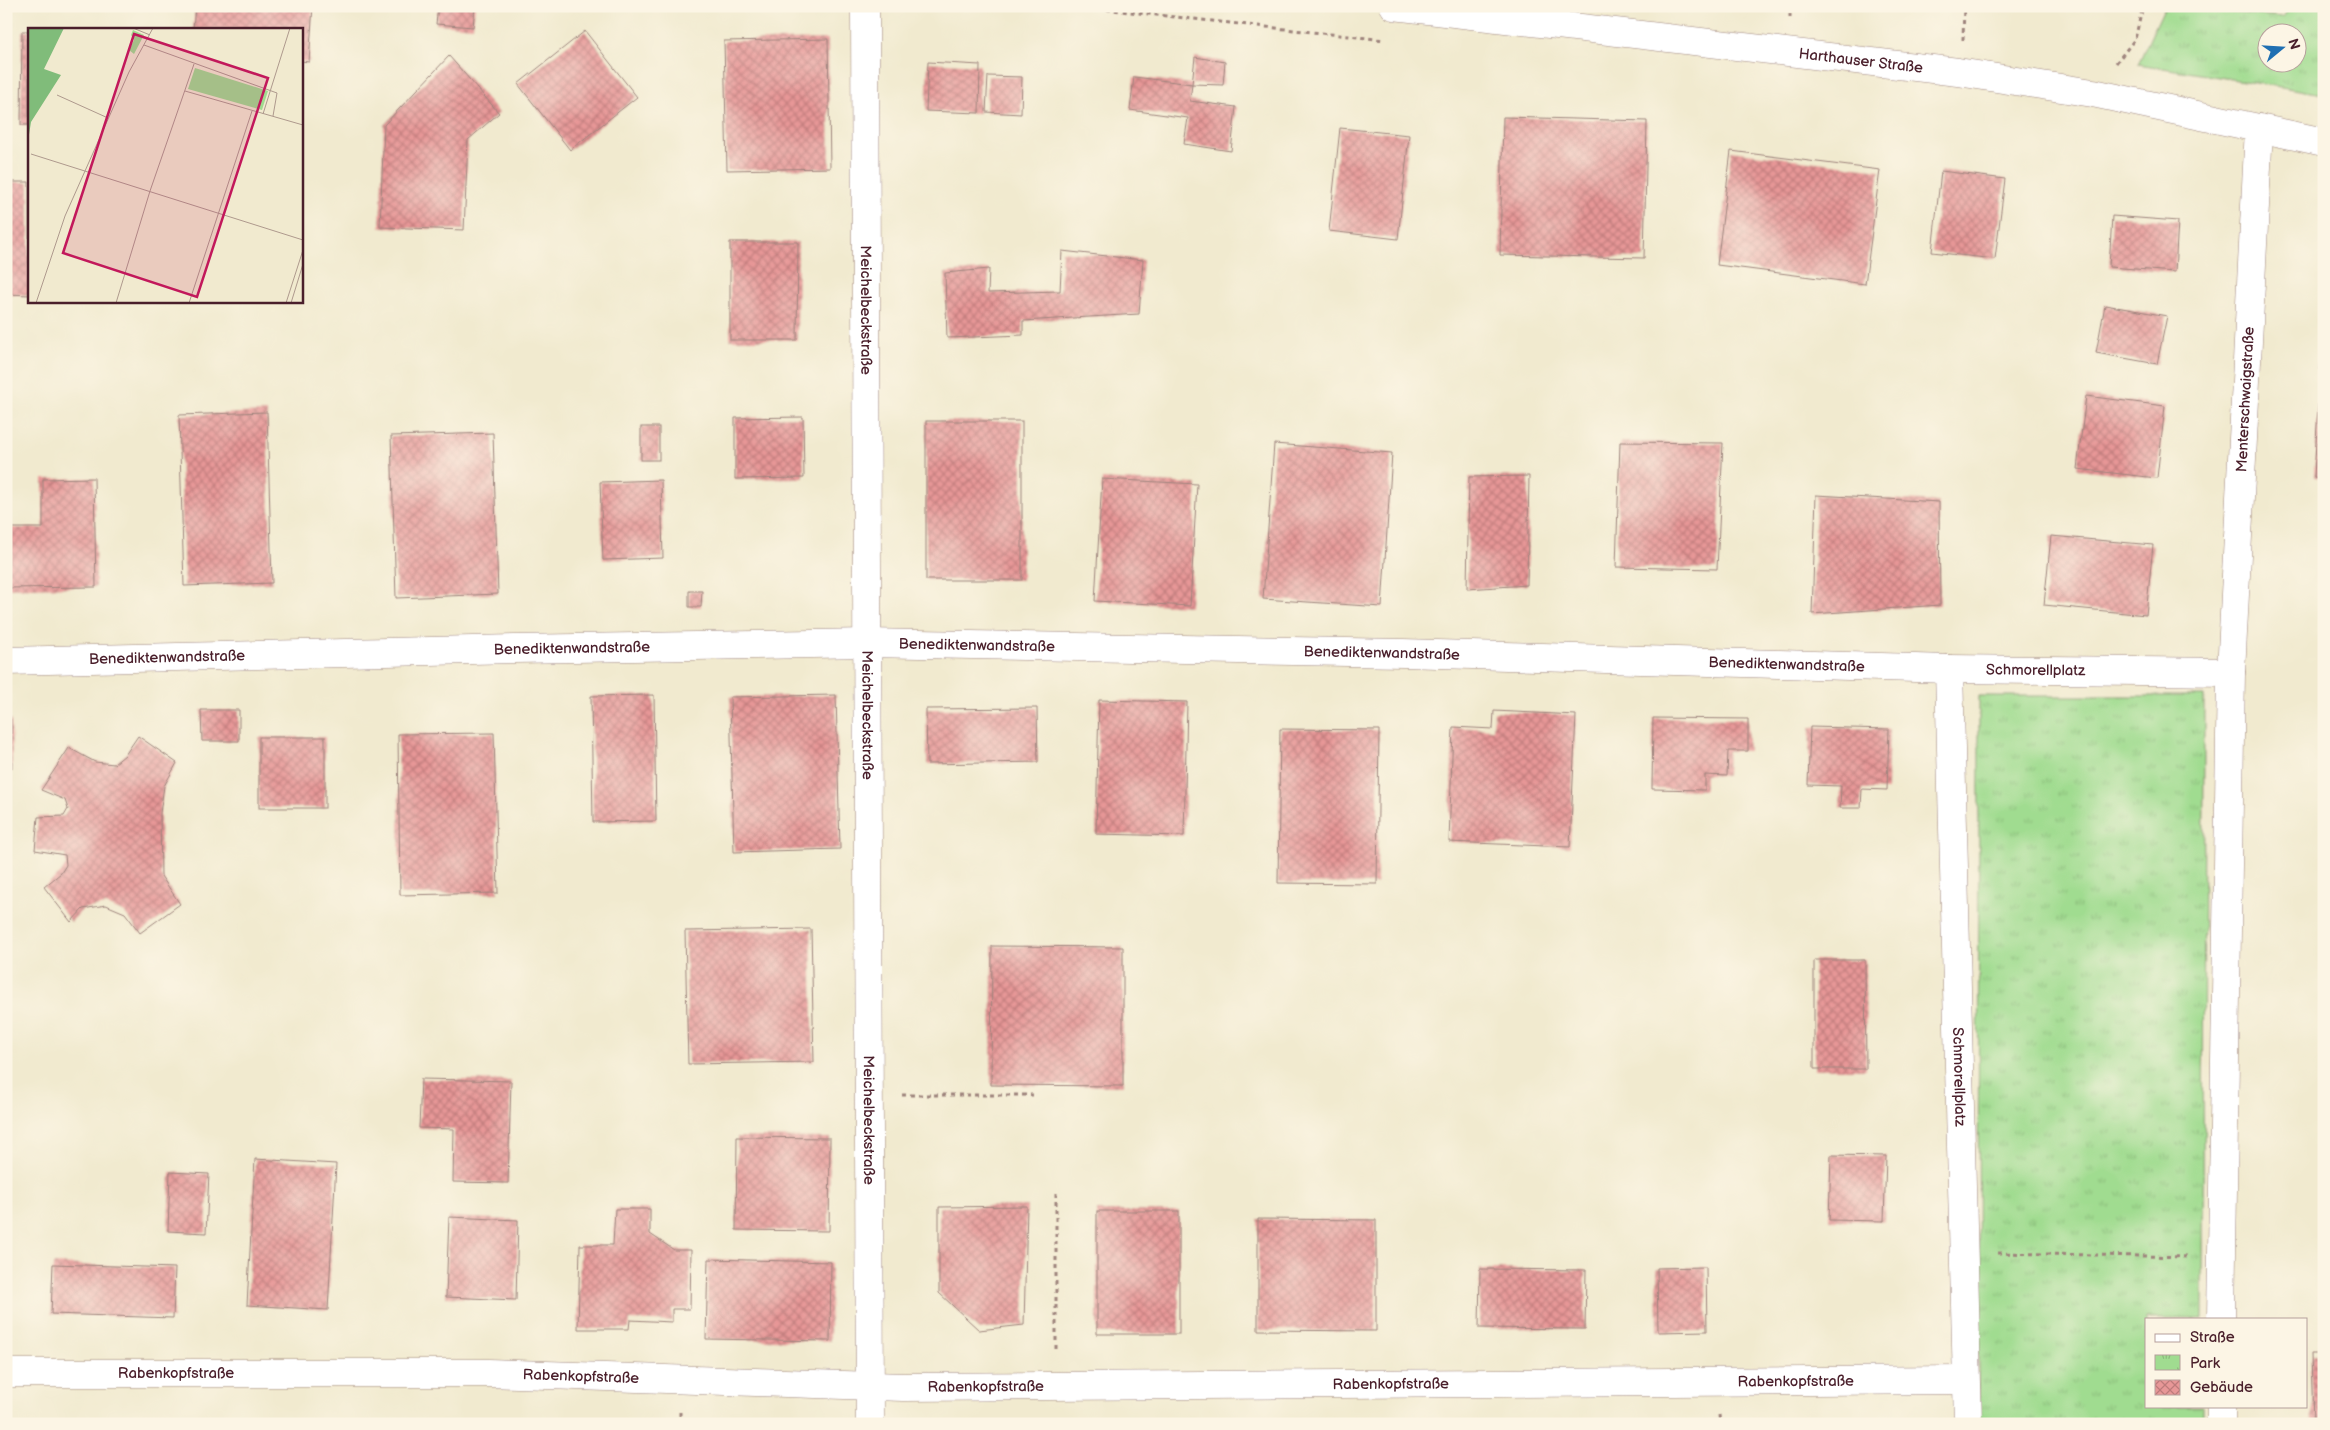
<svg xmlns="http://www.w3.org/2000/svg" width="2330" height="1430" font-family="'Balsamiq Sans',sans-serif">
	<defs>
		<pattern id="park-tufts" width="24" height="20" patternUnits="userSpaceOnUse" patternTransform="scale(1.25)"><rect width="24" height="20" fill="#a0dc90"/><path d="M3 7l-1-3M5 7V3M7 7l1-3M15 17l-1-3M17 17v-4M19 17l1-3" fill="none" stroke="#8bbc7c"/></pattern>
		<pattern id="building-cross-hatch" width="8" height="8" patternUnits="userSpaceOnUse" patternTransform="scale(1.25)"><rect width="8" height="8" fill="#e79797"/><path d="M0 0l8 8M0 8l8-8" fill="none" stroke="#bd7b7b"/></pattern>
	</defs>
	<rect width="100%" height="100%" fill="#fcf5e5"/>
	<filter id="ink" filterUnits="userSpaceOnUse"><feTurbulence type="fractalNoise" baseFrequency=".02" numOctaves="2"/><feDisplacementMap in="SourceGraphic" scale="10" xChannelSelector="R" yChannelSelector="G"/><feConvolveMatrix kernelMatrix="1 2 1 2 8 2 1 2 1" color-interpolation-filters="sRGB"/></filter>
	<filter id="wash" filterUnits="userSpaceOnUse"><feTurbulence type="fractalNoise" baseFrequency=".0096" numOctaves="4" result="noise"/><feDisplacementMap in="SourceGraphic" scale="20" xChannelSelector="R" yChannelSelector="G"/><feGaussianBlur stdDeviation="1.12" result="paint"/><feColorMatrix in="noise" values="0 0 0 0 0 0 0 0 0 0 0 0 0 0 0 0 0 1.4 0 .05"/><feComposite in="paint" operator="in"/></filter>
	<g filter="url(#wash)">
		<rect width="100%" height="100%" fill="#f1eacf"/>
		<g fill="url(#park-tufts)" stroke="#757e5e" fill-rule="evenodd">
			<path d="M2165,6l118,11 8,-11h33v88l-186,-30zM2268,32h30v30h-30z"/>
			<path d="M1979,696h225l-1,623h-57v87h57v18h-225z"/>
		</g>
		<g id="blocks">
			<g fill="url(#building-cross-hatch)">
				<path d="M195,6h118l-4,56 -8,-1v-32h-108z"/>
				<path d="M438,6h37l-2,21 -37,-3z"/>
				<path d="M22,31h7v94h-8z"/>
				<path d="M585,31l52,66 -67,53 -52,-66z"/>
				<path d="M828,39l2,129 -103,2 -3,-129z"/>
				<path d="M449,56l50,57 -31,27 -4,90 -84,-3 4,-102z"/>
				<path d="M1195,57l30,5 -2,23 -31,-1z"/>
				<path d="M928,62l52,3 -1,48 -53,-2z"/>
				<path d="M988,76l34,1 -1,37 -35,-2z"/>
				<path d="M1134,77l58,7 -2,17 46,6 -5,44 -47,-7 4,-26 -58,-8z"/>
				<path d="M1503,117l144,4 -3,137 -144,-3z"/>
				<path d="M1340,128l69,7 -11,104 -69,-8z"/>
				<path d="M1731,151l149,19 -15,114 -148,-19z"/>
				<path d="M1941,171l64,8 -10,80 -63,-7z"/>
				<path d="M8,182h21v113l-23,-1z"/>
				<path d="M2112,216l66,5 -3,51 -66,-5z"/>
				<path d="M730,242h68l-1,98h-67z"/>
				<path d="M1062,251l81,9 -4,54 -116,7v14l-76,3 -2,-65 44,-4 -1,24 72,-2z"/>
				<path d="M2105,305l62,11 -10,48 -61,-11z"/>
				<path d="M2322,337h2v141l-10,-1z"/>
				<path d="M2086,396l79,10 -8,72 -80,-9z"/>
				<path d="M267,412l5,171 -88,3 -5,-171z"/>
				<path d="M803,417l1,61 -69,1v-61z"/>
				<rect x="926" y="421" width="96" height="159"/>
				<rect x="641" y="427" width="18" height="33"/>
				<path d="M493,433l5,161 -102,4 -5,-162z"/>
				<path d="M1620,442l103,1 -6,126 -101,-2z"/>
				<path d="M1274,444l118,9 -10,154 -119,-8z"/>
				<path d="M1529,476l-2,109 -60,4 2,-112z"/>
				<path d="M94,478l2,109 -90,1v-60h37v-49z"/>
				<path d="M1102,479l95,5 -7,122 -95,-5z"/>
				<path d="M661,480l2,78 -60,2 -3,-78z"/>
				<path d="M1816,495l123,7 1,103 -128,9z"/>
				<path d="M2051,536l102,9 -7,70 -102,-10z"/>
				<path d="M689,591h13l-1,16h-12z"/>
				<path d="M654,695l2,126 -63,1 -2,-126z"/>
				<path d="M836,695l4,154 -106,3 -4,-155z"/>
				<path d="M1099,700l88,2 -3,134 -88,-2z"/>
				<path d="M1037,708l1,54 -111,2 -1,-55z"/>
				<path d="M201,710h38v31h-37z"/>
				<path d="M1494,711l82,4 -6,132 -121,-5 4,-115 40,2z"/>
				<path d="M1653,718l95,1v32h-20l-1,25 -22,-1v15l-53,-1z"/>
				<path d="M6,719h5l1,49h-6z"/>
				<path d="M1810,727l79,2 -2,61 -25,-1 -1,19h-21l1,-22 -33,-1z"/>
				<path d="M1280,729l99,1 -2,154 -99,-1z"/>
				<path d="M494,733l4,160 -98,2 -2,-161z"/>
				<path d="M138,736l39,27 -13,23 -4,27 1,63 19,28 -40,29 -15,-20 -19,-8 -23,4 -12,13 -27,-35 17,-14 5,-8 -1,-10 -30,-5 3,-33 26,-1 4,-7 -3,-9 -24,-10 28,-42 26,14 19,2 11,-9z"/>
				<rect x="259" y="737" width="66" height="71"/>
				<path d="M811,929l3,133 -126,2 -3,-133z"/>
				<path d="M992,946l131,1v139l-132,-1z"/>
				<path d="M1814,960h51l1,109h-52z"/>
				<path d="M421,1079l90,2 -3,102 -55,-1 1,-53 -35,-1z"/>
				<path d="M737,1137l93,1 -1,93 -93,-1z"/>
				<path d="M1831,1155l55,1 -2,65 -55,-1z"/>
				<path d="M255,1159l81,5 -8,146 -81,-5z"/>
				<path d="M170,1172l39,2 -3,59 -38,-2z"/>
				<path d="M1027,1206l-3,119 -45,5 -40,-37v-86z"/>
				<path d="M615,1209h35v25l24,16h17l-1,59h-18v13l-42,-2 -1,9h-51l2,-84h33z"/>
				<rect x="1097" y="1211" width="82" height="123"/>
				<path d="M449,1217l69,3 -2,80 -70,-3z"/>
				<path d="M1258,1219l118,1v111l-118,-1z"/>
				<path d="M708,1259l123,3 -1,79 -124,-2z"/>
				<path d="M53,1264l122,4 -2,50 -122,-4z"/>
				<path d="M1706,1267l1,64 -49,1 -1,-64z"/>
				<path d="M1480,1269l106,1 -1,59 -106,-1z"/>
				<path d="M2311,1354h13v70h-11z"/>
			</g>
		</g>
	</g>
	<g filter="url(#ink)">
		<use href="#blocks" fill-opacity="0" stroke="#9e847d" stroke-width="1"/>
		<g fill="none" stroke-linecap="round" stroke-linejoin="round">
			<defs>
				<g id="minor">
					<path id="s1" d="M865,6l5,1418"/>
					<path id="s2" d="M1394,6l564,66 135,21 231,49"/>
					<path id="s3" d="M6,661l509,-12 352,-6 536,10 546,16 282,3"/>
					<path id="s4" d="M1949,669l19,755"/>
					<path id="s5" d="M2221,1319l10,-647 28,-544"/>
					<path id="s6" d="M6,1373h483l414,14 1063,-7"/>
					<path d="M2221,1424v-18"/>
				</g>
			</defs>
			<use href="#minor" stroke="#9e847d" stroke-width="29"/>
			<g stroke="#9e847d" stroke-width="3" stroke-dasharray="4 4" stroke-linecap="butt">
				<path d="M1075,6l310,34"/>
				<path d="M1790,18v-12"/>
				<path d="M1963,40l1,-34"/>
				<path d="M2116,63l19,-24 8,-33"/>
				<path d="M902,1095h131"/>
				<path d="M1056,1193v160"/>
				<path d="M1998,1253l191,4"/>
				<path d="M1719,1415l1,9"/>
				<path d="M680,1424v-12"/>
				<path d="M1473,1424v-7"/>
			</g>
			<use href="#minor" stroke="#fff" stroke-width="28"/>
		</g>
	</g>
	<g text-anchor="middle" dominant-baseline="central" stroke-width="4" stroke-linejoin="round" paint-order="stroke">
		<g font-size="15" fill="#4a1f2b" stroke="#fcf5e5">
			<text stroke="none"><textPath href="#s2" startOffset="470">Harthauser Straße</textPath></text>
			<text stroke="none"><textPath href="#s1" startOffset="304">Meichelbeckstraße</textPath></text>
			<text stroke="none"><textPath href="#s5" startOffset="920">Menterschwaigstraße</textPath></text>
			<text stroke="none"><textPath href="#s3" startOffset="971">Benediktenwandstraße</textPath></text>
			<text stroke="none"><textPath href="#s3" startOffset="566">Benediktenwandstraße</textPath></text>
			<text stroke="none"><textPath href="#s3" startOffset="1376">Benediktenwandstraße</textPath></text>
			<text stroke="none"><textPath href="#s3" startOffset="161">Benediktenwandstraße</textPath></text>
			<text stroke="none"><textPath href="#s3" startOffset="1781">Benediktenwandstraße</textPath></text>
			<text stroke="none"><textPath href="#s3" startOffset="2030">Schmorellplatz</textPath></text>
			<text stroke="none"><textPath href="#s1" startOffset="709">Meichelbeckstraße</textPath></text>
			<text stroke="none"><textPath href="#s4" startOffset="408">Schmorellplatz</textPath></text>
			<text stroke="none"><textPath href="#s1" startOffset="1114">Meichelbeckstraße</textPath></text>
			<text stroke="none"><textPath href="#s6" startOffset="170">Rabenkopfstraße</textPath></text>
			<text stroke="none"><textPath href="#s6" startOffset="575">Rabenkopfstraße</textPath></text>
			<text stroke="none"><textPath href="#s6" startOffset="1790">Rabenkopfstraße</textPath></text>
			<text stroke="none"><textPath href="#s6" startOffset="1385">Rabenkopfstraße</textPath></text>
			<text stroke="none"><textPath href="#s6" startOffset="980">Rabenkopfstraße</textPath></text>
		</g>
	</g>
	<g transform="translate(28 28)">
		<rect width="275" height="275" fill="#f1eacf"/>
		<path d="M0,0h36l-20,41 17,6 -30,47 -3,19z" fill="#80bc7a"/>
		<path d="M105,2l11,5 -10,19 -5,-4 5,-10 -3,-5zM167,40l73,23 -6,19 -74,-21z" fill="#a0dc90"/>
		<path fill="none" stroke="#ae998d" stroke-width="1" d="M105,0l17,7M116,17l133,48 -4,23M157,63l118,34M29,67l51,23M235,86l27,-86M3,126l272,86M8,275l29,-87 64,-144 24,-44M88,275l34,-112 44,-127M161,275l63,-192M258,275l17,-53M263,275l12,-39"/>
		<path fill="#c2185b" fill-opacity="0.15" stroke="#c2185b" stroke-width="2.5" d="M106,6l134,44 -71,219 -134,-44z"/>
		<rect width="275" height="275" fill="none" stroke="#4a1f2b" stroke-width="2.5"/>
	</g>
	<rect width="2330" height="1430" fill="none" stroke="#fcf5e5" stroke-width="25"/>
	<rect x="2145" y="1318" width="162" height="90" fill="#fcf5e5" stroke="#b59f9b"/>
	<rect x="2155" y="1334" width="25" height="8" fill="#ffffff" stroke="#b59f9b"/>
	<text x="2190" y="1342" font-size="15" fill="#4a1f2b">Straße</text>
	<rect x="2155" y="1355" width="25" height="15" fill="url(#park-tufts)" stroke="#b59f9b"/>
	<text x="2190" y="1368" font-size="15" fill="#4a1f2b">Park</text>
	<rect x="2155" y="1380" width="25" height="15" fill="url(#building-cross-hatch)" stroke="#b59f9b"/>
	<text x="2190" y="1392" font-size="15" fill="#4a1f2b">Gebäude</text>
	<g transform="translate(2282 48) rotate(72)"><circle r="24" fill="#fcf5e5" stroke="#b59f9b"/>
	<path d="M0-4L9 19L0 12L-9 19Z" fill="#1f6fb2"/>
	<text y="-8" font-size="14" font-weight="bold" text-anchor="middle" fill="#4a1f2b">N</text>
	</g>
</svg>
